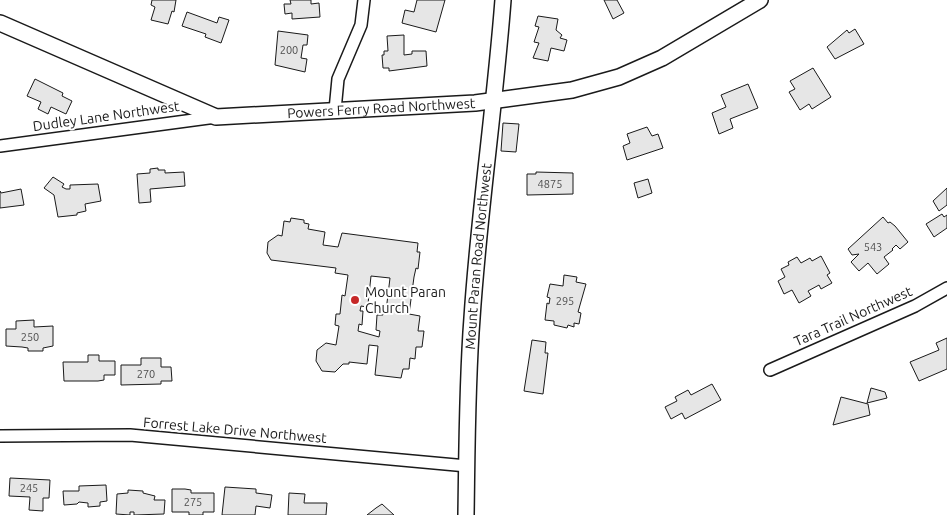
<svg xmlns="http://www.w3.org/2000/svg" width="947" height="515" font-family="Ubuntu,sans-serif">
	<rect width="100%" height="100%" fill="#fff"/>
	<g fill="#e6e6e6" stroke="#1a1a1a" fill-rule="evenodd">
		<path d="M152,0h24l-2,12 -2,-1 -4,13 -17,-4 4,-13 -4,-2z"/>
		<path d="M290,0h21v4l8,-1 1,14 -28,2v-6l-7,1 -1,-10h7z"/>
		<path d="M417,0h28l-9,32 -34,-9 3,-13 9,2z"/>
		<path d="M604,0h13l7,13 -11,6z"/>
		<path d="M187,12l30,11 2,-6 10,3 -8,23 -16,-6 1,-3 -24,-8z"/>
		<path d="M538,16l20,3 -2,11 6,5 -2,3 7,2 -3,11 -13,-3 -3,13 -15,-3 6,-15 -5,-1 5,-15 -4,-1z"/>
		<path d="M855,29l9,15 -29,15 -8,-12 20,-17 2,3z"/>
		<path d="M278,31l30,4 -1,10h-4l-2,13 6,1 -2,13 -30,-7z"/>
		<path d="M404,35v20l8,-1v-3h14l1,15 -38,5v-3h-6l-1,-13h2v-4h4l-1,-15z"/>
		<path d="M813,68l18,29 -19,12 -3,-5 -9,6 -11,-18 6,-3 -5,-8z"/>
		<path d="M35,79l28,14 -1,3 10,5 -6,13 -15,-7 -3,7 -10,-5 3,-7 -14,-6z"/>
		<path d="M748,84l10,24 -28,11 3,9 -14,6 -7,-21 14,-6 -5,-12z"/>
		<path d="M503,123l16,1 -3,28 -15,-1z"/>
		<path d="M647,127l5,9 6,-2 5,14 -36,12 -4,-14 7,-3 -3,-9z"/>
		<path d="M158,168v2h7v3l19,-1 1,14 -35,3 1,13 -12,1 -2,-29 13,-1v-4z"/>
		<path d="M536,172l37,1v21l-46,1v-21h9z"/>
		<path d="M53,177l11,7 -2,3 4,2h4v-4l28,-1 3,17 -16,3 1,7 -9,2v2l-19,2 -4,-22 -10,-7z"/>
		<path d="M648,179l4,14 -14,5 -4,-15z"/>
		<path d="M947,188v17l-8,6 -6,-10z"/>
		<path d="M21,189l3,16 -24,3v-17l1,2z"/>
		<path d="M942,214l2,3 3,-2v13l-13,9 -8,-13z"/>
		<path d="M883,217l5,6 2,-1 5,4 13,16 -8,7 -4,-4 -4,4 1,1 -9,7 5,7 -12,10 -9,-11 -9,8 -8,-9 8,-8 -7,1 -4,-6z"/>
		<path d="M291,218l13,2v3l5,1 -1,5 17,3 -2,13 15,2 4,-14 76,10 -1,9h3l-2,17 -2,-1 -2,9 -5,37 11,2 -2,15h6l-2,16h-6l-1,12 -5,-1 -1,11h-6l-2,9 -26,-3 3,-29 -9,-1 -2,19 -18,-2v2h-6l-8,8 -13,-1 -6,-10 1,-11 9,-7 10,2 3,-19 -4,-1 1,-11h4l2,-19 3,1 3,-21 -13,-2 1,-5 -65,-8 -4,-7 1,-11 10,-7 4,1 2,-15 6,1zM371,276l19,2 -4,33h-2l-1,4h-6l-1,15 4,1 -1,6 -21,-6 1,-7 3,1 1,-14h-3l1,-5 6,1 1,-3z"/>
		<path d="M821,256l9,17 -3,2 5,8 -11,6 -2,-4 -11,6 3,5 -12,7 -7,-13 -8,4 -6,-13 7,-4 -4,-8 8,-4 -1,-3 9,-5 4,6 9,-5 2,3z"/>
		<path d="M564,275l13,2 -1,5 10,2 -8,28 3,1 -2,11 -5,-1v4l-6,-2 -1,3 -13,-3v-4l-9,-1 2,-17 2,1 1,-6 -3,-1 3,-13 13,2z"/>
		<path d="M34,320v7l19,-1v20l-10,2v3h-15v-3l-6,-1 -16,-1v-17h10v-8z"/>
		<path d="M947,338v31l-28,12 -9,-19 29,-12 -3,-7z"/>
		<path d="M532,340l14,2 -1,11h3l-5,41 -19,-3z"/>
		<path d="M88,355h11v6h16v14h-11v5l-6,1h-34l-1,-19h25z"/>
		<path d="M141,358h20v9h10l1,14h-11v3l-40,1v-20h20z"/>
		<path d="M712,384l9,16 -36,19 -3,-6 -11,6 -6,-12 12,-6 -2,-4 13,-7 3,5z"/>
		<path d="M871,388l14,4 2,6 -20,5z"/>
		<path d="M841,397l27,7 2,11 -37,10z"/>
		<path d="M10,478l40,2 -1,18h-6v13l-14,-1 1,-13 -21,-1z"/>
		<path d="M106,485l1,16 -7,1v4l-12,1v-4l-9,-1 -2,2 -13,1 -1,-14h16v-5z"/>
		<path d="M225,487l31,2v4l16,2 -2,13 -14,-2 -1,9h-33z"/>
		<path d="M172,489h13l6,1v3h23v19h-11v3h-14v-3h-17z"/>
		<path d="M128,490l15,1v2l12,3 -1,4h11l-1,14 -30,1v-3h-4v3l-14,-1 1,-20 11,-1z"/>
		<path d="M289,493l16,1 -1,9h23l-1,12h-38z"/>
		<path d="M382,504l12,11h-27l9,-7z"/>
	</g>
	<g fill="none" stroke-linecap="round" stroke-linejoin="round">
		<defs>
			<g id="street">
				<path d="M335,110l3,-31 23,-54 3,-25"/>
				<path d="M0,146l216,-29"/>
				<path d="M770,370l145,-64 32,-18"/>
				<path d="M0,436l130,-1 337,31"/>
			</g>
			<g id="secondary">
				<path id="s1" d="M0,23l216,94 259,-14 97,-13 47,-13 43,-19 98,-58"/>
				<path id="s2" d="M466,515c1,-66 1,-132 6,-197 7,-107 23,-212 31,-318"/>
			</g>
		</defs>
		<use href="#street" stroke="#1a1a1a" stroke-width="14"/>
		<use href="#secondary" stroke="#1a1a1a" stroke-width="18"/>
		<use href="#street" stroke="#fff" stroke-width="11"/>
		<use href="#secondary" stroke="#fff" stroke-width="15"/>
	</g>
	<circle fill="#c62828" stroke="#fff" stroke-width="2" cx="355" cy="300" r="5"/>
	<g text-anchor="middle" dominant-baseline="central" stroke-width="4" stroke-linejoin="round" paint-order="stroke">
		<g font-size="11" fill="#4d4d4d">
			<text x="289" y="50">200</text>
			<text x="550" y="184">4875</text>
			<text x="873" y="247">543</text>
			<text x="565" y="301">295</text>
			<text x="30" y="337">250</text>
			<text x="146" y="374">270</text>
			<text x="29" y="488">245</text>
			<text x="193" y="502">275</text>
		</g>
		<g font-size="14" fill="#1a1a1a" stroke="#fff">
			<text stroke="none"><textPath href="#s1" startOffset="401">Powers Ferry Road Northwest</textPath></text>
			<text transform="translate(106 116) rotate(-8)">Dudley Lane Northwest</text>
			<text stroke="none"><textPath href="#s2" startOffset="259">Mount Paran Road Northwest</textPath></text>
			<text transform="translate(853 316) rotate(-24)">Tara Trail Northwest</text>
			<text transform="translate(235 430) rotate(5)">Forrest Lake Drive Northwest</text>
		</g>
		<g font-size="14" fill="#1a1a1a" stroke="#fff" text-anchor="start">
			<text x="365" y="292">Mount Paran<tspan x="365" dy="16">Church</tspan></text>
		</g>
	</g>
</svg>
